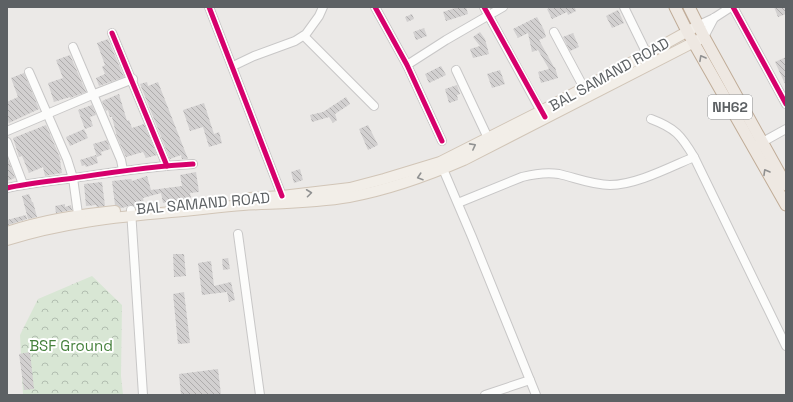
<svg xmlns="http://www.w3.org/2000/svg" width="793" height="402" font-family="'Space Grotesk',sans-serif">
	<defs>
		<pattern id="park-crowns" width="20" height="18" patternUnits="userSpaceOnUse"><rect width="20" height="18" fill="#d8e6d4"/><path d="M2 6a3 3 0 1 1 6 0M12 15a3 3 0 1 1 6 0" fill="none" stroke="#b2beb0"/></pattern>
		<pattern id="building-back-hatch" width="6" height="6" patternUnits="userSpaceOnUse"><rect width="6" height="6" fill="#d2d0d0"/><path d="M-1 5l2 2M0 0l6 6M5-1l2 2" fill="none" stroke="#aeacac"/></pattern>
	</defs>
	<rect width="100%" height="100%" fill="#ebe9e7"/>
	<path fill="url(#park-crowns)" d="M92,276l30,29 -1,71 2,19h-100l-3,-60 18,-36z"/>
	<g fill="url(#building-back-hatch)">
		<path d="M458,7h8l2,7 -22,7 -3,-9z"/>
		<path d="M552,7h25l-2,1 1,3 -8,4 -1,-3 -15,7 -5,-10z"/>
		<path d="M774,7h12v7l-8,3z"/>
		<path d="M618,10l6,13 -12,5 -6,-12z"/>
		<path d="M412,14l2,5 -7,3 -2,-5z"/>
		<path d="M537,17l7,13 2,7 -7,3 15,27h1l3,11 -17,5 -3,-11 11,-3 -11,-19 -6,2 -4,-19 -10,5 -5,-9z"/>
		<path d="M424,28l3,8 -11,4 -3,-8z"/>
		<path d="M480,32l5,7 4,15 -16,4 -3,-9 10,-3 -7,-9z"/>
		<path d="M573,33l6,14 -9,4 -7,-14z"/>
		<path d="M108,39l16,38 -25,9 -3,-8 9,-4 -3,-7 3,-2 -8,-22z"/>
		<path d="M70,55l16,37 -16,6v-1l-16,5 -6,-19 15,-5 -7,-18z"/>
		<path d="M786,57v29l-11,-24z"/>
		<path d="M441,66l5,9 -17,8 -4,-9z"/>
		<path d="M500,70l5,14 -13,4 -5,-14z"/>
		<path d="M24,73l15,36 -30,14 -2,-5v-16l11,-5 -7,-19z"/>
		<path d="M147,82l1,4 10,-4 30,77h-6l-1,-4 -11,4 -30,-75z"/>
		<path d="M457,85l3,9 -3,1 1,5 -9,3 -4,-14z"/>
		<path d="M119,94l8,27 2,-1 3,8 12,-4 13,31 -11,3 -3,-6 -17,5 -9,-20 -5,-20h-2l-2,-7 -2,1 -4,-10z"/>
		<path d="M346,97l4,7 -15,10 2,6 -4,3 -4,-6 -17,5 -2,-7 13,-3z"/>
		<path d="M204,103l10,31 5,-2 3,11 -13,4 -6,-20 -13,4 -7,-21z"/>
		<path d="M92,105l4,10 -6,2 3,9 -8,3 -7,-19z"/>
		<path d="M46,125l15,35h-1l2,13 -17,3 -2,-9 -14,6 -7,-17 -3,1 -6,-19z"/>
		<path d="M368,125l10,20 -10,5 -9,-21z"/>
		<path d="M84,129l4,9 -18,8 -4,-9z"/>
		<path d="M107,140l3,9 -9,3 1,3 -5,2 -4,-13z"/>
		<path d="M96,155l2,8 -12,4 -1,-2 -3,1 -2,-6z"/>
		<path d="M7,157l8,21 -8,3z"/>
		<path d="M300,169l3,11 -9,3 -3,-11z"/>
		<path d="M196,172l3,20 -9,1 1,5 -28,5 -2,-10 -18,5 1,6 -10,2 -4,-1 -4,2 -5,1 -6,-3 -3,-24 19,-2 1,2 15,-5 4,14 31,-4 -2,-11z"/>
		<path d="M102,182l3,24 -8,1 -1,-2 -10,1 -2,-22z"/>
		<path d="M29,194l3,8h1l4,15 -9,2 -6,-23z"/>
		<path d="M65,204v3l6,-2 1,5 -16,3 -1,-7z"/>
		<path d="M26,215l1,4 -19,6 -1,-5z"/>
		<path d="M173,254h11l2,22 -12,1z"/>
		<path d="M228,258l2,11 -7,1 -1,-11z"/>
		<path d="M211,261l3,25 17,-4 4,18 -6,2 -2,-10 -25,3 -4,-32z"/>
		<path d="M184,292l6,51 -12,1 -5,-50z"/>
		<path d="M30,352l4,37 -10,1 -5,-36z"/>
		<path d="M218,369l3,26h-40l-2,-21z"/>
	</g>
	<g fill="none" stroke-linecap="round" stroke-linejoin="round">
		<defs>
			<g id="minor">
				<path d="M209,7l73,189"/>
				<path d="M375,7l32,58 35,76"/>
				<path d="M484,7l59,108"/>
				<path d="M624,7l23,47"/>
				<path d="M733,7l53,97"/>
				<path d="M699,25l15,-7 17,-11"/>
				<path d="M554,32l30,56"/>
				<path d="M112,33l55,133"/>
				<path d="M304,36l70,70"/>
				<path d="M704,37l10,-19"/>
				<path d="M73,47l48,113 2,10"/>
				<path d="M407,65l39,-25 57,-33"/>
				<path d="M233,66l21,-10 41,-15 11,-7 13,-18 4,-9"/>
				<path d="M456,70l32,68"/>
				<path d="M29,72l38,87 6,19 5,36"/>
				<path d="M651,119c24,9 30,16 43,38l92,189"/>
				<path d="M7,131l85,-36 41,-16"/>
				<path d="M7,142l16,42"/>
				<path d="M759,144l27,-15"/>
				<path d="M443,169l29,68 64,158"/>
				<path d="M7,188c22,-5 45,-7 67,-10 40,-6 79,-12 119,-14"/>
				<path d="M458,203l64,-26c12,-3 24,-5 37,-3 17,4 34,11 51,11 26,0 60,-18 84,-28"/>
				<path d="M131,210l12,185"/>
				<path d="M238,234l22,161"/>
				<path d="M485,395l45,-15"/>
			</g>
			<g id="major">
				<path d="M250,198l32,-2 68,-8 34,-9 56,-17 101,-51 106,-57 52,-29"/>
				<path d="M7,232c37,-12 70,-17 108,-21"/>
				<path d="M7,240c54,-17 108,-23 164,-28 24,-2 48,-5 72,-7 35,-2 71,-2 106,-8 39,-7 78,-21 115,-37l240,-123"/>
			</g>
			<g id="highway">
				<path d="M675,7l12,24 99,174"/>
				<path d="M689,7l15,30 82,148"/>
			</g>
		</defs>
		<use href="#minor" stroke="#c8c7c7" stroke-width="10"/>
		<use href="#major" stroke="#d1c5b7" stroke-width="12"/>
		<use href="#highway" stroke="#c0ac97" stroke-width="13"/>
		<use href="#minor" stroke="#fcfcfb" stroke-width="8"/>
		<use href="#major" stroke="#f2eee8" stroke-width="10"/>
		<use href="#highway" stroke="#eee8e2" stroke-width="11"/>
		<defs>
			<g id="cycleway">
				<path d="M209,7l73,189"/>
				<path d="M375,7l32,58 35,76"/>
				<path d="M484,7l61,110"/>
				<path d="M733,7l53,97"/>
				<path d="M112,33l55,133"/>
				<path d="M7,188c22,-5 45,-7 67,-10 40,-6 79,-12 119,-14"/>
			</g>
		</defs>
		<use href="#cycleway" stroke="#fff" stroke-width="8"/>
		<use href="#cycleway" stroke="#d6006c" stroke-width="5"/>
	</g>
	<defs><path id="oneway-chevron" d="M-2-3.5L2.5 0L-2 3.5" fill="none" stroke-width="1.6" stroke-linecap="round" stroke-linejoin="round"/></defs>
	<g stroke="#909090">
		<use href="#oneway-chevron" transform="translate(702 58) rotate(-119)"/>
		<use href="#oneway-chevron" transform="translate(766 172) rotate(-120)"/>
	</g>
	<g stroke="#919292">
		<use href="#oneway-chevron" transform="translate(473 146) rotate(-28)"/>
		<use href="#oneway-chevron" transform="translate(420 177) rotate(162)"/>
		<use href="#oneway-chevron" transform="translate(309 193) rotate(-7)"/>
	</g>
	<g text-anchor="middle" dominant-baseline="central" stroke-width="4" stroke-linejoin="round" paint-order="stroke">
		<rect fill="#fff" stroke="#8e9092" stroke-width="1" x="708" y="95" width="44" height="24" rx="3"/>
		<g font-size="14" font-weight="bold" fill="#5d6164">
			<text x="730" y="107">NH62</text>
		</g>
		<g font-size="15" fill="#5d6164" stroke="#fff">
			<text transform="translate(609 74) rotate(-29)">BAL SAMAND ROAD</text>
			<text transform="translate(203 203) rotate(-5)">BAL SAMAND ROAD</text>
		</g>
		<g font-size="15" fill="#47823e" stroke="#fff">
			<text x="71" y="345">BSF Ground</text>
		</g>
	</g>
	<rect width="793" height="402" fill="none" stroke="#5d6164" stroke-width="16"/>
</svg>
